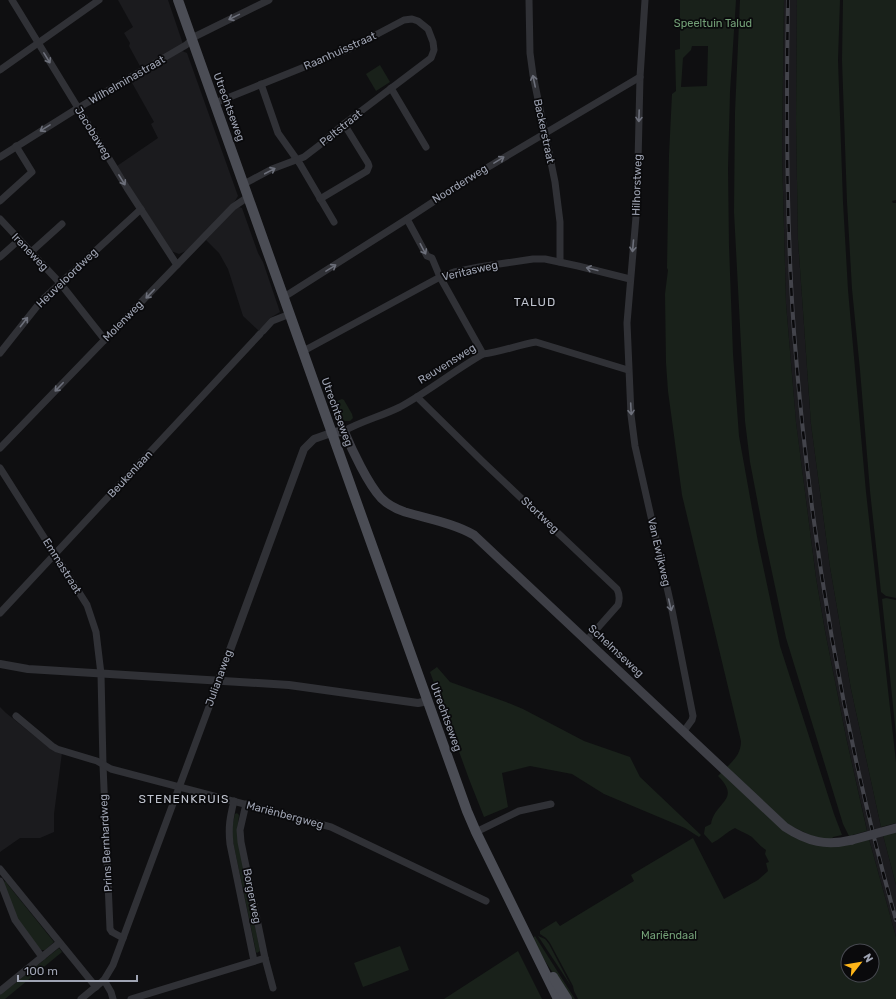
<svg xmlns="http://www.w3.org/2000/svg" width="896" height="999" font-family="Rubik,sans-serif">
	<rect width="100%" height="100%" fill="#0f0f11"/>
	<g fill="#1b1b1e">
		<path d="M118,0h50l15,44 -42,24 -12,-22 1,-3 -6,-10 9,-6z"/>
		<path d="M784,0h13l-1,120 2,120 13,184 19,143 21,122 30,138 15,58v52l-27,-98 -23,-102 -21,-106 -9,-53 -20,-155 -10,-119 -4,-151z"/>
		<path d="M182,51l5,2 51,143 -3,5 -49,50 -7,3 -8,-3 -54,-85 41,-28 -7,-14 3,-2 -23,-41z"/>
		<path d="M239,207l3,1 16,45 5,9 17,50 -10,6 -11,13 -16,-15 -15,-47 -9,-16 -13,-13 28,-30z"/>
		<path d="M0,707l6,6 41,33 15,7 -8,61v18l-14,6h-20l-20,14z"/>
	</g>
	<g fill="#19211a" fill-rule="evenodd">
		<path d="M680,0h56l-6,92 -2,76 1,78 4,108 6,82 19,106 22,104 54,168 8,21 -9,2 -2,3 -19,-4 -25,-12 -60,-57c8,-8 14,-14 14,-26l-59,-246 -14,-104 -2,-28 -1,-69 3,-24 -1,-2 2,-113 3,-61 4,-3 -1,-41 5,-1zM692,46h16l-1,40 -26,1 2,-29 8,-8z"/>
		<path d="M740,0h44l-2,153 4,151 10,118 20,156 9,53 21,106 21,94 -18,5 -6,-12 -57,-186 -23,-108 -13,-68 -5,-41 -11,-209 1,-100z"/>
		<path d="M797,0h43l-2,60 5,142 5,88 18,202 30,270v61l-15,4 -30,-138 -21,-122 -19,-143 -13,-184 -2,-120z"/>
		<path d="M843,0h53v200l-4,1 1,2h3v395l-10,-2 -5,-4 -11,-101 -10,-121 -8,-81 -5,-87 -5,-142z"/>
		<path d="M380,65l10,17 -14,9 -10,-17z"/>
		<path d="M342,399l2,1 8,14 1,4 -3,3h-9c-5,-4 -9,-12 -8,-18z"/>
		<path d="M886,598l10,2v135l-14,-136z"/>
		<path d="M437,667l13,15 56,20 17,7 61,32 46,16 10,20 61,58 -2,2 -14,-9 -81,-34 -32,-20 -42,-8 -28,7 6,34 -24,10 -15,-38 -39,-107z"/>
		<path d="M722,772l87,71c23,6 38,1 60,-4l27,98v62h-318l-4,-8 -1,-5 -23,-43 -4,-5 -6,-4v-3l16,-10 4,5 74,-45 -3,-6 62,-37 31,61 34,-19 10,-9 -2,-8 3,-1 -4,-8 1,-4c-6,-4 -9,-8 -14,-13 -4,-3 -12,-6 -17,-9 -9,4 -14,11 -23,15l-8,-9 1,-7 6,-3c4,-23 31,-24 7,-48zM848,951h24v24h-24z"/>
		<path d="M237,813l2,2 -2,17 23,119 -3,2 -1,-1 -25,-120 4,-18z"/>
		<path d="M896,832v53l-13,-50z"/>
		<path d="M5,881l49,61 -9,8h-5l-22,-30 -15,-37z"/>
		<path d="M535,936l40,63h-5l-25,-38 -12,-23z"/>
		<path d="M538,936l7,3 4,5 22,42z"/>
		<path d="M400,946l9,24 -46,17 -9,-24z"/>
		<path d="M59,948l3,4 -57,47h-5v-4z"/>
		<path d="M518,951l24,48h-98z"/>
	</g>
	<g fill="none" stroke-linecap="round" stroke-linejoin="round">
		<g stroke="#303136" stroke-width="7">
			<path d="M12,0l115,188 50,77"/>
			<path d="M529,0l1,53 3,22 22,107 5,40v40"/>
			<path d="M645,0l-5,77 -3,128 -10,118 4,92 4,31 36,159 22,111 -1,4 -8,11"/>
			<path d="M0,70l99,-70"/>
			<path d="M261,84l17,49 22,31 34,58"/>
			<path d="M391,88l35,59"/>
			<path d="M215,103l134,-54 55,-29 8,-1 6,2 10,8 5,13 1,8 -3,8 -87,66 -23,20 -17,13 -32,12 -28,15"/>
			<path d="M0,157l78,-49 108,-63 10,-9 73,-36"/>
			<path d="M320,199l47,-28 2,-5 -1,-3 -24,-39"/>
			<path d="M0,201l32,-29 -16,-26"/>
			<path d="M0,219l60,64 45,57"/>
			<path d="M407,219l20,37 5,2 8,19 43,77"/>
			<path d="M31,252l31,-28"/>
			<path d="M0,257l19,-17"/>
			<path d="M284,297l123,-78 61,-40 172,-102"/>
			<path d="M263,331l9,-10 18,-7"/>
			<path d="M302,351l7,-3 131,-71 14,-5 25,-5 54,-8h12l33,7 52,13"/>
			<path d="M0,353l42,-53 99,-91"/>
			<path d="M417,397l65,64 135,128c3,6 3,10 1,16l-31,35"/>
			<path d="M344,431c18,-10 38,-15 56,-24 29,-16 55,-37 83,-53 18,-2 35,-9 53,-12l92,28"/>
			<path d="M0,448l233,-241 15,-10"/>
			<path d="M0,468l87,137 9,27 5,42 2,91 7,164 2,3 11,6"/>
			<path d="M0,613l260,-279"/>
			<path d="M16,716l36,30 5,3 40,12 14,8 220,58 155,74"/>
			<path d="M234,801c-4,16 -6,26 -4,43l24,117"/>
			<path d="M246,804l-6,26 1,12 24,116 8,30"/>
			<path d="M476,832l43,-21 32,-7"/>
			<path d="M0,869l96,118"/>
			<path d="M0,881l15,39 27,37"/>
			<path d="M104,980l7,12 2,7"/>
			<path d="M0,991l59,-48"/>
			<path d="M81,999l23,-19 9,-15 106,-285"/>
			<path d="M131,999l134,-41"/>
		</g>
		<g stroke="#303136" stroke-width="8">
			<path d="M0,664l28,5 261,16 129,18 10,-2"/>
			<path d="M219,680l85,-231 10,-10 17,-6"/>
		</g>
		<path stroke="#3e3f46" stroke-width="9" d="M331,433l13,-2c8,19 24,53 37,67 6,6 15,11 24,14 23,7 48,11 69,23l311,292c23,15 41,19 67,13"/>
		<g stroke="#4b4d55" stroke-width="10">
			<path d="M178,0c96,270 192,541 289,811l9,21 82,167"/>
			<path d="M553,977l14,22"/>
		</g>
		<defs>
			<path id="rail" d="M788,0c-2,111 -2,221 6,332 15,198 48,397 102,588"/>
		</defs>
		<use href="#rail" stroke="#43444b" stroke-width="4"/>
		<use href="#rail" stroke="#0a0a0c" stroke-width="2.5" stroke-dasharray="8" stroke-linecap="butt"/>
		<path stroke="#3e3f46" stroke-width="9" d="M852,840l44,-12"/>
	</g>
	<defs><path id="oneway-shaft" d="M-6 0H5M1.5-3L5.5 0L1.5 3" fill="none" stroke-width="1.6" stroke-linecap="round" stroke-linejoin="round"/></defs>
	<g stroke="#6d707b">
		<use href="#oneway-shaft" transform="translate(234 17) rotate(154)"/>
		<use href="#oneway-shaft" transform="translate(47 58) rotate(58)"/>
		<use href="#oneway-shaft" transform="translate(534 81) rotate(-102)"/>
		<use href="#oneway-shaft" transform="translate(639 116) rotate(92)"/>
		<use href="#oneway-shaft" transform="translate(45 128) rotate(148)"/>
		<use href="#oneway-shaft" transform="translate(499 160) rotate(-31)"/>
		<use href="#oneway-shaft" transform="translate(270 171) rotate(-28)"/>
		<use href="#oneway-shaft" transform="translate(122 180) rotate(58)"/>
		<use href="#oneway-shaft" transform="translate(633 246) rotate(95)"/>
		<use href="#oneway-shaft" transform="translate(423 249) rotate(62)"/>
		<use href="#oneway-shaft" transform="translate(331 268) rotate(-32)"/>
		<use href="#oneway-shaft" transform="translate(592 269) rotate(-166)"/>
		<use href="#oneway-shaft" transform="translate(150 294) rotate(134)"/>
		<use href="#oneway-shaft" transform="translate(24 322) rotate(-52)"/>
		<use href="#oneway-shaft" transform="translate(59 387) rotate(134)"/>
		<use href="#oneway-shaft" transform="translate(631 409) rotate(87)"/>
		<use href="#oneway-shaft" transform="translate(670 605) rotate(77)"/>
	</g>
	<g text-anchor="middle" dominant-baseline="central" stroke-width="3.5" stroke-linejoin="round" paint-order="stroke">
		<g font-size="11" fill="#73a077" stroke="#0a0a0c">
			<text x="713" y="23">Speeltuin Talud</text>
			<text x="669" y="935">Mariëndaal</text>
		</g>
		<g font-size="11" fill="#9fa4b3" stroke="#0a0a0c">
			<text transform="translate(340 51) rotate(-24)">Raanhuisstraat</text>
			<text transform="translate(127 80) rotate(-30)">Wilhelminastraat</text>
			<text transform="translate(229 107) rotate(70)">Utrechtseweg</text>
			<text transform="translate(341 128) rotate(-39)">Peltstraat</text>
			<text transform="translate(544 131) rotate(78)">Backerstraat</text>
			<text transform="translate(93 133) rotate(58)">Jacobaweg</text>
			<text transform="translate(460 184) rotate(-32)">Noorderweg</text>
			<text transform="translate(637 185) rotate(-88)">Hilhorstweg</text>
			<text transform="translate(30 252) rotate(46)">Ireneweg</text>
			<text transform="translate(470 271) rotate(-13)">Veritasweg</text>
			<text transform="translate(67 278) rotate(-44)">Heuveloordweg</text>
			<text transform="translate(123 321) rotate(-46)">Molenweg</text>
			<text transform="translate(447 364) rotate(-32)">Reuvensweg</text>
			<text transform="translate(337 412) rotate(70)">Utrechtseweg</text>
			<text transform="translate(130 474) rotate(-47)">Beukenlaan</text>
			<text transform="translate(540 515) rotate(43)">Stortweg</text>
			<text transform="translate(659 552) rotate(77)">Van Ewijkweg</text>
			<text transform="translate(62 566) rotate(58)">Emmastraat</text>
			<text transform="translate(616 651) rotate(43)">Schelmseweg</text>
			<text transform="translate(219 678) rotate(-70)">Julianaweg</text>
			<text transform="translate(446 717) rotate(70)">Utrechtseweg</text>
			<text transform="translate(285 815) rotate(15)">Mariënbergweg</text>
			<text transform="translate(106 843) rotate(-93)">Prins Bernhardweg</text>
			<text transform="translate(252 896) rotate(79)">Borgerweg</text>
		</g>
		<g font-size="12" letter-spacing="1" fill="#c0c4cf" stroke="#0a0a0c">
			<text x="535" y="302">TALUD</text>
			<text x="184" y="799">STENENKRUIS</text>
		</g>
	</g>
	<g transform="translate(860 963) rotate(59)"><circle r="19" fill="#0a0a0c" stroke="#46484f"/>
	<path d="M0-3L7 15L0 10L-7 15Z" fill="#ffb619"/>
	<text y="-6" font-size="11" font-weight="bold" text-anchor="middle" fill="#9fa4b3">N</text>
	</g>
	<path d="M18 975v6h119v-6" fill="none" stroke="#9fa4b3" stroke-width="2"/>
	<text x="24" y="975" font-size="12" fill="#9fa4b3" stroke="#0a0a0c" stroke-width="3" paint-order="stroke">100 m</text>
</svg>
